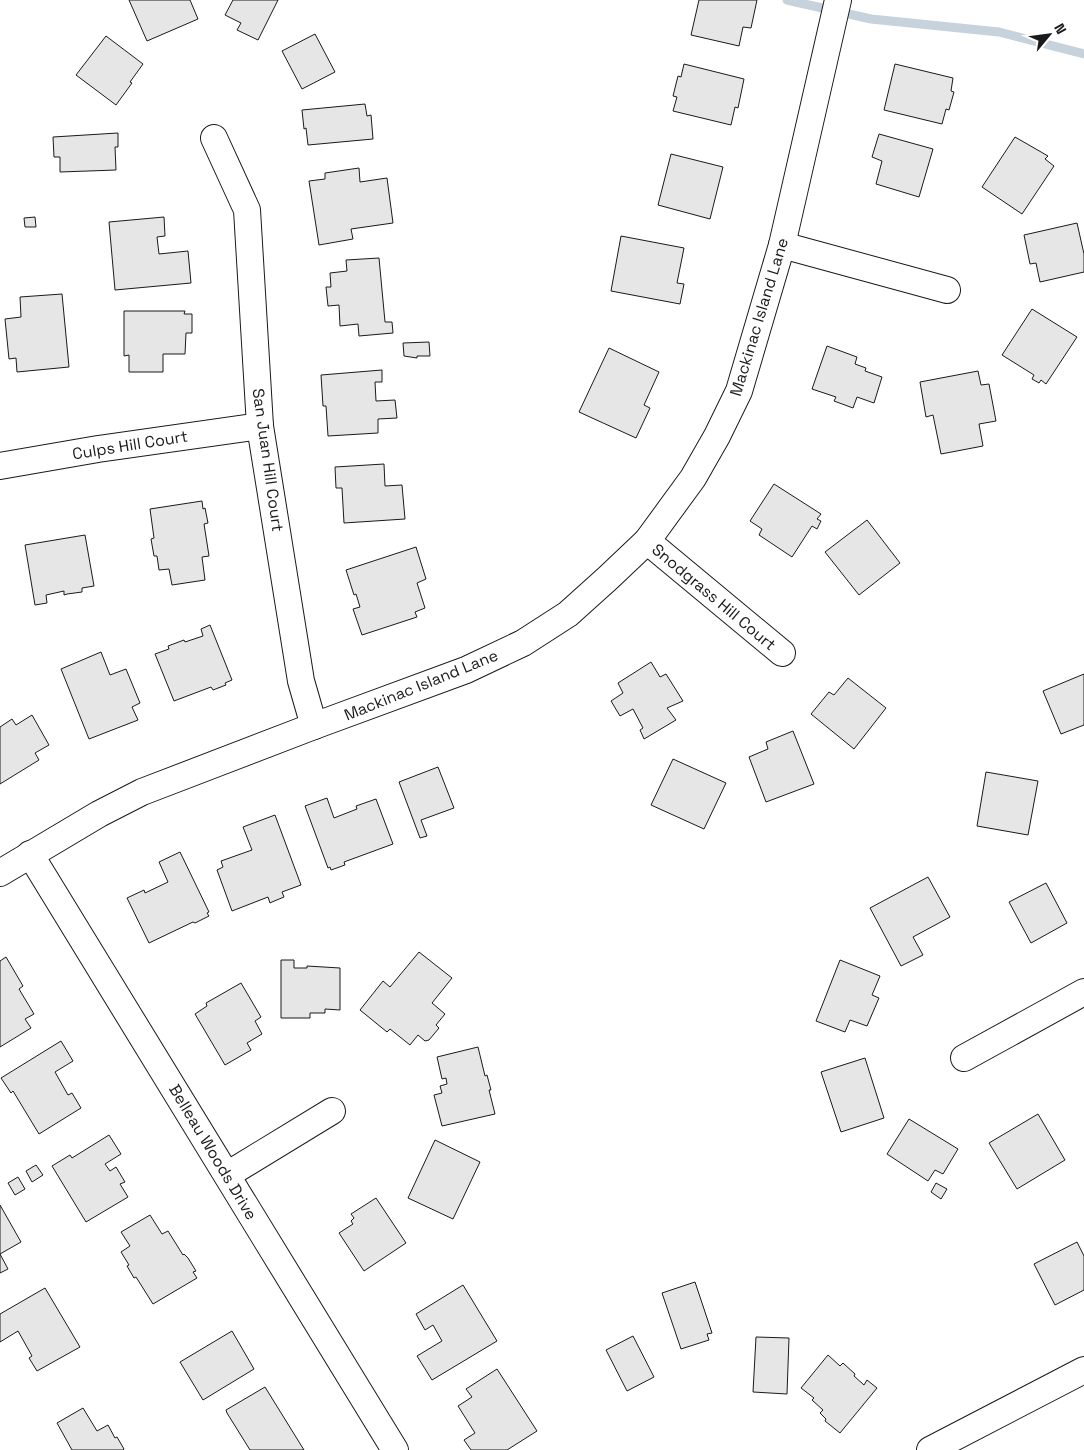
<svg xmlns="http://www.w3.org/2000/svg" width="1084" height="1450" font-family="'Space Grotesk',sans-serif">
	<rect width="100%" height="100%" fill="#fff"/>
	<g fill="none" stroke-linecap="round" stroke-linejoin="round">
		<path stroke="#c6d2dc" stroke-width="9" d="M787,0l84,19 128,13 85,22"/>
	</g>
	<g fill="#e6e6e6" stroke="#1a1a1a">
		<path d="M129,0h61l8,19 -51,22z"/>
		<path d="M233,0h45l-20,40 -21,-10 4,-7 -16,-8z"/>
		<path d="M699,0h58l-6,28 -8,-1 -4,19 -48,-11z"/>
		<path d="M315,34l20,38 -33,17 -20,-38z"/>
		<path d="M106,36l37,28 -13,18 2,1 -16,22 -40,-30z"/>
		<path d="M684,64l60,15 -6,29 -3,-1 -4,18 -58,-14 4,-14 -4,-1 5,-20 3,1z"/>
		<path d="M895,64l58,14 -2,13 3,1 -5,18 -3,-1 -4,15 -58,-14z"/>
		<path d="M365,104l2,12 4,-1 2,24 -65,6 -2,-17 -2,1 -2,-19z"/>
		<path d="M118,133v14h-3l1,23 -56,2v-15h-6l-1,-20z"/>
		<path d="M879,134l54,15 -14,48 -43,-13 6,-23 -10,-4z"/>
		<path d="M1015,137l33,19 -3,3 9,7 -32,48 -40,-27z"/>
		<path d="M671,154l52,13 -13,52 -52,-14z"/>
		<path d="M359,168l1,14 27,-4 6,45 -42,6 2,10 -34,6 -10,-64 16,-2v-6z"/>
		<path d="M35,217l1,10h-11l-1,-9z"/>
		<path d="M164,217l1,19 -8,1 2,17 29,-3 3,32 -76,7 -6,-68z"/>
		<path d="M1077,223l7,31v18l-44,10 -4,-19 -6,1 -6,-29z"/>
		<path d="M621,236l63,12 -7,35 7,1 -4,20 -69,-13z"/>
		<path d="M379,258l6,64h7l1,11 -34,3 -1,-12 -18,2 -1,-21 -11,1 -2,-19h5l-1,-14 17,-2 -1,-11z"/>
		<path d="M62,294l7,73 -52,5 -1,-14 -7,1 -4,-40 16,-2 -1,-20z"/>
		<path d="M1032,309l45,28 -31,47 -5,-4 -2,3 -7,-4 2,-4 -32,-20z"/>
		<path d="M124,311h61l-1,3h8v19h-6l-1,21h-22v18h-34v-17l-5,1z"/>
		<path d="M429,342l1,14h-13v2l-13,-2 -1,-13z"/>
		<path d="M827,346l30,11 -2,7 11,4 -1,3 17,6 -8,26 -17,-6 -4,11 -19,-7 2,-4 -24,-8z"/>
		<path d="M609,348l50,24 -15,33 6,3 -14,30 -57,-26z"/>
		<path d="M382,370v12h-7l1,19 19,-1 2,18 -19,1v14l-50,3 -2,-30h-3l-2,-31z"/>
		<path d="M978,371l3,14 8,-1 7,37 -17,3 4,22 -42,8 -8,-39 -7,2 -6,-35z"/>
		<path d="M384,464l1,22 17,-1 3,34 -61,4 -2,-35h-6l-1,-21z"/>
		<path d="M774,484l47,30 -4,5 4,2 -4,8 -5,-3 -20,31 -33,-22 3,-6 -12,-8z"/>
		<path d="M202,501l1,8 2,-1 3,15 -4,1 5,32 -7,1 3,23 -33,5 -3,-16 -10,1 -2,-14h-3l-3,-17 3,-1 -4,-29z"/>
		<path d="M867,520l33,43 -41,32 -34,-43z"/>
		<path d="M85,535l9,51 -12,2v4l-15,2 -3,1v-4l-18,4 1,8 -12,2 -10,-60z"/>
		<path d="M416,547l10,32 -9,4 8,25 -10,4 2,5 -55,18 -9,-26 7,-2 -4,-13 -2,1 -8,-25z"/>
		<path d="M210,625l22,55 -7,3 1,2 -13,5 -2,-3 -37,14 -19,-47 14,-5 -1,-3 16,-6 1,2 18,-6 -2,-7z"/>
		<path d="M101,652l9,23 16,-6 14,34 -8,4 6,13 -49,19 -28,-70z"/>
		<path d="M651,662l9,15 6,-3 17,27 -16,7 9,12 -32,19 -4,-9 3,-2 -10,-19 -13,7 -9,-15 12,-8 -5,-10z"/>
		<path d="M1084,674v51l-23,9 -18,-43z"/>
		<path d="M848,678l38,30 -32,41 -43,-35 18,-22 5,3z"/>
		<path d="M32,715l17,30 -14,8 4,7 -39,24v-57l12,-8 4,6z"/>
		<path d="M793,731l21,53 -48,18 -17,-45 19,-8 -2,-7z"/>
		<path d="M673,759l53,24 -22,46 -53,-24z"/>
		<path d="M438,767l16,41 -33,12 6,16 -7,2 -21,-56z"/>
		<path d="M986,772l52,9 -10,54 -51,-9z"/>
		<path d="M327,798l7,20 23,-9 -1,-3 20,-7 17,45 -49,18 1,3 -14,5 -1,-3 -2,1 -23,-62z"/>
		<path d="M275,815l26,70 -19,7 2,5 -12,5 -2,1 -2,-6 -36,14 -15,-41 6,-3 -2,-6 31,-11 -9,-23z"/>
		<path d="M180,852l29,60 -2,1 2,3 -14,7 -2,-1 -44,21 -22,-45 17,-8 1,3 23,-11 -9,-20z"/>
		<path d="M928,877l22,40 -37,20 10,18 -22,11 -31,-58z"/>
		<path d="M1046,883l21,40 -36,20 -22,-41z"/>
		<path d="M419,952l33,26 -20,25 13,11 -9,11 3,3 -10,12 -4,1 -7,-6 -8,10 -20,-16 -3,3 -27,-22 23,-29 7,6z"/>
		<path d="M6,957l17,29 -4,3 15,25 -9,5 6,9 -31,19v-86z"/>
		<path d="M281,960h13v8h13v-2l33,2v42l-15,-1v4h-15v5h-29z"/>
		<path d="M840,960l40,16 -8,19 7,3 -12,28 -17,-6 -5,12 -29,-11z"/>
		<path d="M241,983l20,34 -6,4 7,13 -15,9 4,7 -26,15 -30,-51 12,-8 -1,-3z"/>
		<path d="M61,1041l12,20 -18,11 13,23 4,-2 9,15 -42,26 -26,-43 -2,2 -10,-15z"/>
		<path d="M478,1047l7,29 2,-1 4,15h-2l6,24 -53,12 -8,-31 8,-2 -2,-7 7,-2 -1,-6 -4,1 -5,-22z"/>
		<path d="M865,1058l19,60 -43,14 -20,-60z"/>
		<path d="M1038,1114l27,46 -48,29 -28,-46z"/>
		<path d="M909,1119l49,30 -15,25 -8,-4 -7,11 -41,-27z"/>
		<path d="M109,1135l12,19 -16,10 5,7 6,-4 9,15 -5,2 8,13 -42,25 -34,-56 18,-11 2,3z"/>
		<path d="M435,1140l45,22 -27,57 -45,-21z"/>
		<path d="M36,1165l7,10 -11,7 -6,-11z"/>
		<path d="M18,1177l7,12 -10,6 -7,-12z"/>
		<path d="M936,1183l11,6 -6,10 -10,-7z"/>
		<path d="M376,1198l30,45 -42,28 -25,-38 14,-9 -2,-3 3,-3 -3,-4z"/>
		<path d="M0,1205l21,37 -21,12 8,15 -8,4z"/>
		<path d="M150,1215l12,19 6,-3 15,24 1,-1 4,4 8,13 -3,1 4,6 -44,26 -17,-27 -2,1 -7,-12 2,-1 -8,-13 9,-6 -9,-14z"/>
		<path d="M1077,1242l7,14v34l-29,15 -21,-41z"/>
		<path d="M695,1282l17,51 -5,1 2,6 -28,9 -19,-56z"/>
		<path d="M463,1285l34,56 -65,39 -15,-24 25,-15 -9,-16 -8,5 -9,-16z"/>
		<path d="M45,1288l35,59 -43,24 -8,-13 3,-2 -14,-25 -18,11v-28z"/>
		<path d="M232,1331l22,38 -51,31 -23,-38z"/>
		<path d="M633,1336l21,41 -27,14 -21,-41z"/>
		<path d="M756,1337l33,1 -2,56 -34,-2z"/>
		<path d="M828,1355l12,11 3,-3 12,11 -1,2 10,9 3,-5 10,8 -37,45 -15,-12 1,-2 -6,-6 3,-3 -11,-10 2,-2 -13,-10z"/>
		<path d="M497,1369l40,62 -30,19h-36l-7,-10 11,-7 -17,-27 14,-9 -6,-8z"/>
		<path d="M265,1387l39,63h-54l-23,-37 -1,-3z"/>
		<path d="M83,1408l14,23 11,-6 7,13 2,-1 7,12 -1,1h-51l-15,-27z"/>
	</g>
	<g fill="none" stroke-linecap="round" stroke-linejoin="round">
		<defs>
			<g id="street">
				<path d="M214,138l33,72 13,216 41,255 13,45"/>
				<path d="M782,245l165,45"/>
				<path d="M0,466l98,-17 162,-23"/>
				<path d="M647,541l135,112"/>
				<path d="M30,854l365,596"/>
				<path d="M0,873l99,-59 43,-22 172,-66 152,-56 57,-27 45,-29 40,-36 39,-37 46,-63 24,-42 22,-45 43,-146 56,-245"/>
				<path d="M964,1058l120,-66"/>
				<path d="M227,1175l105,-64"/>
				<path d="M930,1450l154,-80"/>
			</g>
		</defs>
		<use href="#street" stroke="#1a1a1a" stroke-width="28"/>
		<use href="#street" stroke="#fff" stroke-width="26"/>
	</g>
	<g text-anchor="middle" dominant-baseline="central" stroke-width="4" stroke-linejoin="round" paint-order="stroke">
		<g font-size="16" fill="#1a1a1a" stroke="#fff">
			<text transform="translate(759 317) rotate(-73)">Mackinac Island Lane</text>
			<text transform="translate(130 445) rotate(-9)">Culps Hill Court</text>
			<text transform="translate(268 460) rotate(82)">San Juan Hill Court</text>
			<text transform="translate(714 597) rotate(40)">Snodgrass Hill Court</text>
			<text transform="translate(421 685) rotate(-22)">Mackinac Island Lane</text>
			<text transform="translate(213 1152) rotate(59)">Belleau Woods Drive</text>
		</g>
	</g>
	<g transform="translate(1049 35) rotate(61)" stroke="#ffffff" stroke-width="4" paint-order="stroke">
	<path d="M0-4L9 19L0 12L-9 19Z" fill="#1a1a1a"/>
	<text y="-8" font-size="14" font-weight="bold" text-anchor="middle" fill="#1a1a1a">N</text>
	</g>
</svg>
